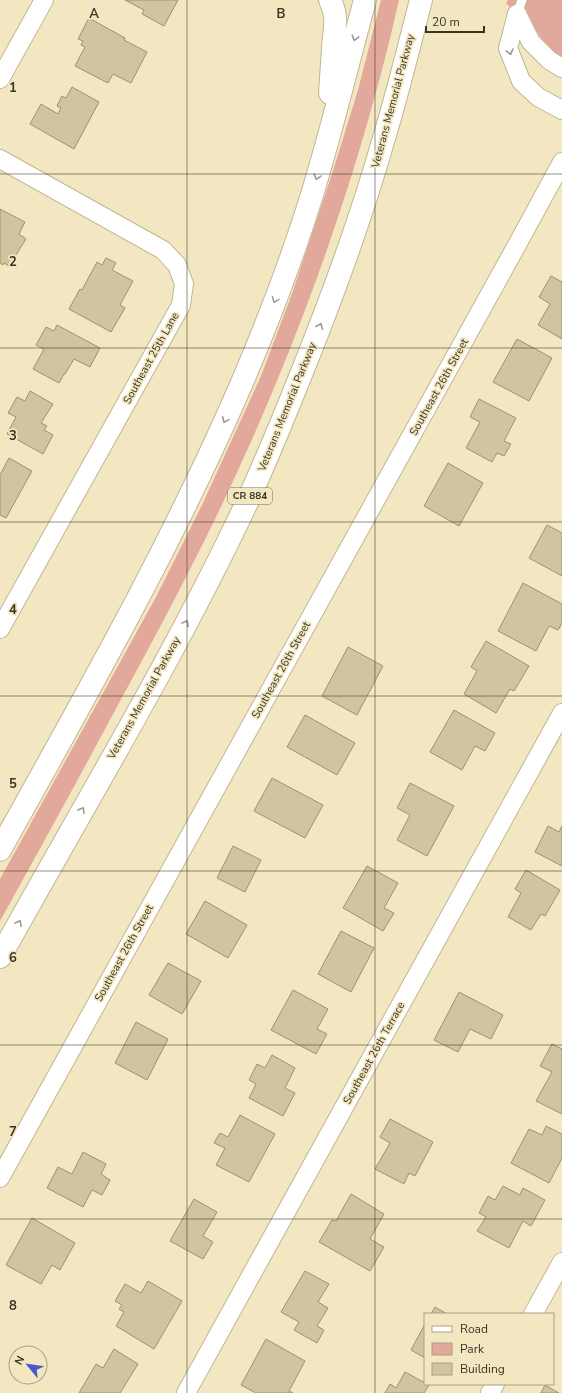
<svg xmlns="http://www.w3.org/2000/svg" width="562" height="1393" font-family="'Nunito Sans',sans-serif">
	<rect width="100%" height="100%" fill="#f3e7c1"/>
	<g fill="#e1a89b">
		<path d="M381,0h18c-34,151 -87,305 -150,446 -39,88 -84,173 -130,257 -39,73 -79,146 -119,218v-42l155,-280 47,-94 59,-129 32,-85 39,-117 26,-84z"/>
		<path d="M508,0h54v60l-13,-10 -14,-21 -18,-15 -11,-11z"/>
	</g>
	<g fill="#d0c59f" stroke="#9d926e">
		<path d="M125,0h53l-14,26 -22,-12 2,-4z"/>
		<path d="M89,18l36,20 -1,2 23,12 -16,31 -18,-9 -5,9 -33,-17 10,-19 -4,-2 2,-4 -5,-2z"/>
		<path d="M72,87l27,15 -25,47 -44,-25 11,-20 17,10 3,-6 -4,-2 5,-10 4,2z"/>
		<path d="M0,209l25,13 -6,12 7,5 -17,27 -5,-3 -1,2 -3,-2z"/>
		<path d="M106,258l10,5 -4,7 21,11 -13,24 5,3 -14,24 -42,-23 11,-20 2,1 15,-28 5,3z"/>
		<path d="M551,276l11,6v57l-24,-14 12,-21 -11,-7z"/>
		<path d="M57,325l43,23 -10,19 -16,-8 -9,15h-1l-5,9 -26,-14 11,-20 -8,-4 10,-18 8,4z"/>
		<path d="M517,339l35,19 -23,43 -36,-19z"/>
		<path d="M30,391l23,13 -12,19 6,3 -3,4 9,5 -10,19 -36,-20 9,-17 -8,-4 9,-16 8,4z"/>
		<path d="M479,399l37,19 -12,23 7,3 -7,12 -7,-3 -5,9 -26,-14 14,-26 -10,-5z"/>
		<path d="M9,458l23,13 -26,47 -6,-3v-40z"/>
		<path d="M448,463l35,20 -24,43 -35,-20z"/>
		<path d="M547,525l15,8v43l-33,-18z"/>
		<path d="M523,583l39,21v19l-4,7 -9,-4 -13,25 -38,-20z"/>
		<path d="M486,641l43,25 -15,25 -4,-2 -14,24 -32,-19 13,-23 -6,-4z"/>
		<path d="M348,647l35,19 -26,49 -35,-19z"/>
		<path d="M454,710l41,23 -10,18 -10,-5 -13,24 -32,-18z"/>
		<path d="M305,715l50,28 -18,32 -50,-28z"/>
		<path d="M272,778l51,27 -18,33 -51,-27z"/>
		<path d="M410,783l44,23 -27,50 -30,-16 13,-25 -13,-7z"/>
		<path d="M548,826l11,6 3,-6v40l-27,-14z"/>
		<path d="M233,846l28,14 -16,32 -28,-14z"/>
		<path d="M367,866l31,17 -14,25 10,5 -11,18 -40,-23z"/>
		<path d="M526,870l34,20 -15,26 -4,-2 -10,16 -23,-13 13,-24 -6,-4z"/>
		<path d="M205,901l42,24 -19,33 -42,-24z"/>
		<path d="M341,931l33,17 -23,44 -33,-18z"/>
		<path d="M168,963l33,18 -19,33 -33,-19z"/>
		<path d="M293,990l35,19 -11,20 10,5 -11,20 -45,-24z"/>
		<path d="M459,992l44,23 -12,24 -21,-10 -12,23 -24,-12z"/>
		<path d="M136,1022l32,17 -21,41 -32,-17z"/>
		<path d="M552,1044l10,5v65l-26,-13 16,-29 -12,-6z"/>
		<path d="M272,1055l23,13 -10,20 10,5 -12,23 -34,-18 7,-14 -7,-4 8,-16 8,4z"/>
		<path d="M240,1115l35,19 -26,48 -33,-17 9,-17 -11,-5 6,-10 8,4z"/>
		<path d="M390,1119l43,23 -18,34 -6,-3 -5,11 -29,-15 15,-26 -10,-6z"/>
		<path d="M546,1126l16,8v24l-13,25 -38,-20 18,-34 13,6z"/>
		<path d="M83,1152l23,12 -5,10 9,6 -8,15 -10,-5 -9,17 -36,-19 11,-21 14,7z"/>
		<path d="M503,1186l17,9 3,-7 22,12 -14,26 -8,-5 -14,27 -32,-17 9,-14 -7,-4 9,-17 7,4z"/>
		<path d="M351,1194l33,20 -14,25 14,8 -14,24 -51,-29 13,-22 4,1z"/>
		<path d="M194,1199l23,13 -14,24 10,6 -10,17 -33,-18z"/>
		<path d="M32,1218l43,25 -15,27 -8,-5 -11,19 -35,-19z"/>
		<path d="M305,1271l24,13 -11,18 10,6 -11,18 7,4 -7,13 -23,-13 5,-8 -18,-10z"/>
		<path d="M148,1281l34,20 -28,48 -38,-23 8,-14 -5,-3 3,-4 -7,-4 10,-17 16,9z"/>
		<path d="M435,1307l12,7h-16z"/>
		<path d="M425,1324v34l-14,-8z"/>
		<path d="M266,1339l39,22 -16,30 4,2h-37l-15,-8z"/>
		<path d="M114,1349l24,15 -18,29h-41l17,-29 7,4z"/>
		<path d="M405,1372l24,13 -5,8h-39l5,-9 6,4z"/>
		<path d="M545,1385l14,8h-18z"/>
	</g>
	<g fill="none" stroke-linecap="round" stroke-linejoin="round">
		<defs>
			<path id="service" d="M517,14l5,-14"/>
			<g id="minor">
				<path d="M517,14l-9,34 13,33 17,16 24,13"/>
				<path d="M517,14l14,28 18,18 13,8"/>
				<path d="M0,79l44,-79"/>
				<path d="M0,159l163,91 14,15 7,19 -3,21 -181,324"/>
				<path d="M0,1178l517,-933 45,-83"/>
				<path d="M533,1314l29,-52"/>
				<path d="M186,1393l376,-680"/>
				<path d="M490,1393l5,-9"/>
			</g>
			<g id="trunk">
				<path d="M330,93c1,-14 2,-29 3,-44 1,-19 6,-31 -3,-49"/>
				<path d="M0,850c86,-155 174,-309 244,-472 25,-59 48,-119 67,-180 20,-65 36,-132 54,-198"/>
				<path d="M0,957c84,-152 175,-301 249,-459 18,-40 35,-81 51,-121 32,-79 61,-158 84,-239 14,-46 25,-92 37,-138"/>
			</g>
		</defs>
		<use href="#service" stroke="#c1b691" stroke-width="11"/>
		<use href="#minor" stroke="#c1b691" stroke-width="20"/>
		<use href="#trunk" stroke="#c1b691" stroke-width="24"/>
		<use href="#service" stroke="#fff" stroke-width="9"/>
		<use href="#minor" stroke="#fff" stroke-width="18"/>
		<use href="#trunk" stroke="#fff" stroke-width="22"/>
	</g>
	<defs><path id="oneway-chevron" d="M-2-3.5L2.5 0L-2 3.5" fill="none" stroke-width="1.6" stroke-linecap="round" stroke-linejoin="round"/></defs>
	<g stroke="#9c9a92">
		<use href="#oneway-chevron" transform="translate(355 38) rotate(105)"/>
		<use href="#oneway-chevron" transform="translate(510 52) rotate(75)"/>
		<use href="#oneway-chevron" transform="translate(317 177) rotate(106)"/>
		<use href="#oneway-chevron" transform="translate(275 300) rotate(111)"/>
		<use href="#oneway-chevron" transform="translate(320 326) rotate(-68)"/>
		<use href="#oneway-chevron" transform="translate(225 420) rotate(114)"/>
		<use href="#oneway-chevron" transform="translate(186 623) rotate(-62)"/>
		<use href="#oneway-chevron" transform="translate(82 810) rotate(-60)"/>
		<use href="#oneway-chevron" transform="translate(19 923) rotate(-61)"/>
	</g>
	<path fill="none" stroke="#393526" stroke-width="1" stroke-opacity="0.55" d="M187,0v1393M375,0v1393M0,174h562M0,348h562M0,522h562M0,696h562M0,871h562M0,1045h562M0,1219h562"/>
	<g text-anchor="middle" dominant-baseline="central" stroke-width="3.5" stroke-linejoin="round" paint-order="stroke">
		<rect fill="#f3e7c1" stroke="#716a54" stroke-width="1" x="228" y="488" width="44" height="16" rx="3"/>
		<g font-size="10" font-weight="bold" fill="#393526">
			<text x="250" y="496">CR 884</text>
		</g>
		<g font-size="11" fill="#393526" stroke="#f3e7c1">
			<text transform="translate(393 101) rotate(-75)">Veterans Memorial Parkway</text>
			<text transform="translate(151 358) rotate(-61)">Southeast 25th Lane</text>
			<text transform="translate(439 387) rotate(-61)">Southeast 26th Street</text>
			<text transform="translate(287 407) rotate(-68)">Veterans Memorial Parkway</text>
			<text transform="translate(281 670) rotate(-61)">Southeast 26th Street</text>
			<text transform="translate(144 698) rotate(-61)">Veterans Memorial Parkway</text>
			<text transform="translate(124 953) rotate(-61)">Southeast 26th Street</text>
			<text transform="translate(374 1053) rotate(-61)">Southeast 26th Terrace</text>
		</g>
	</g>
	<g font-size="13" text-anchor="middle" font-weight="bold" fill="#393526" stroke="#f3e7c1" stroke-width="3.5" stroke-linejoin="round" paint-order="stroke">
		<text x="94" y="18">A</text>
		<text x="281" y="18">B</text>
		<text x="13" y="92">1</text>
		<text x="13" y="266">2</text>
		<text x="13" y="440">3</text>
		<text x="13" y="614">4</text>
		<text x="13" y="788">5</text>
		<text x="13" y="962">6</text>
		<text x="13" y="1136">7</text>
		<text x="13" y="1310">8</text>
	</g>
	<rect x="424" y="1313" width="130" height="72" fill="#f3e7c1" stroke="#a9a083"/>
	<rect x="432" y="1326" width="20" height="6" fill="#ffffff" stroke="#a9a083"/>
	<text x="460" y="1333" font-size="12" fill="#393526">Road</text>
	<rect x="432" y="1343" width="20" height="12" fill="#e1a89b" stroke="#a9a083"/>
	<text x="460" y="1353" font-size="12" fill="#393526">Park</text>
	<rect x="432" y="1363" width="20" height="12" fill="#d0c59f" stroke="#a9a083"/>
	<text x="460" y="1373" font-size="12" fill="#393526">Building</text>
	<g transform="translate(28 1365) rotate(299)"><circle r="19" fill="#f3e7c1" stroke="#a9a083"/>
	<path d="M0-3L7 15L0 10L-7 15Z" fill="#4958cd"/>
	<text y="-6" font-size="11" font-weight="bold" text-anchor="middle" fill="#393526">N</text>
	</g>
	<path d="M426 26v6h58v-6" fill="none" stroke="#393526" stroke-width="2"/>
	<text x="432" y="26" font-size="12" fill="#393526" stroke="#f3e7c1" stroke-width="3" paint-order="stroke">20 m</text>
</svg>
